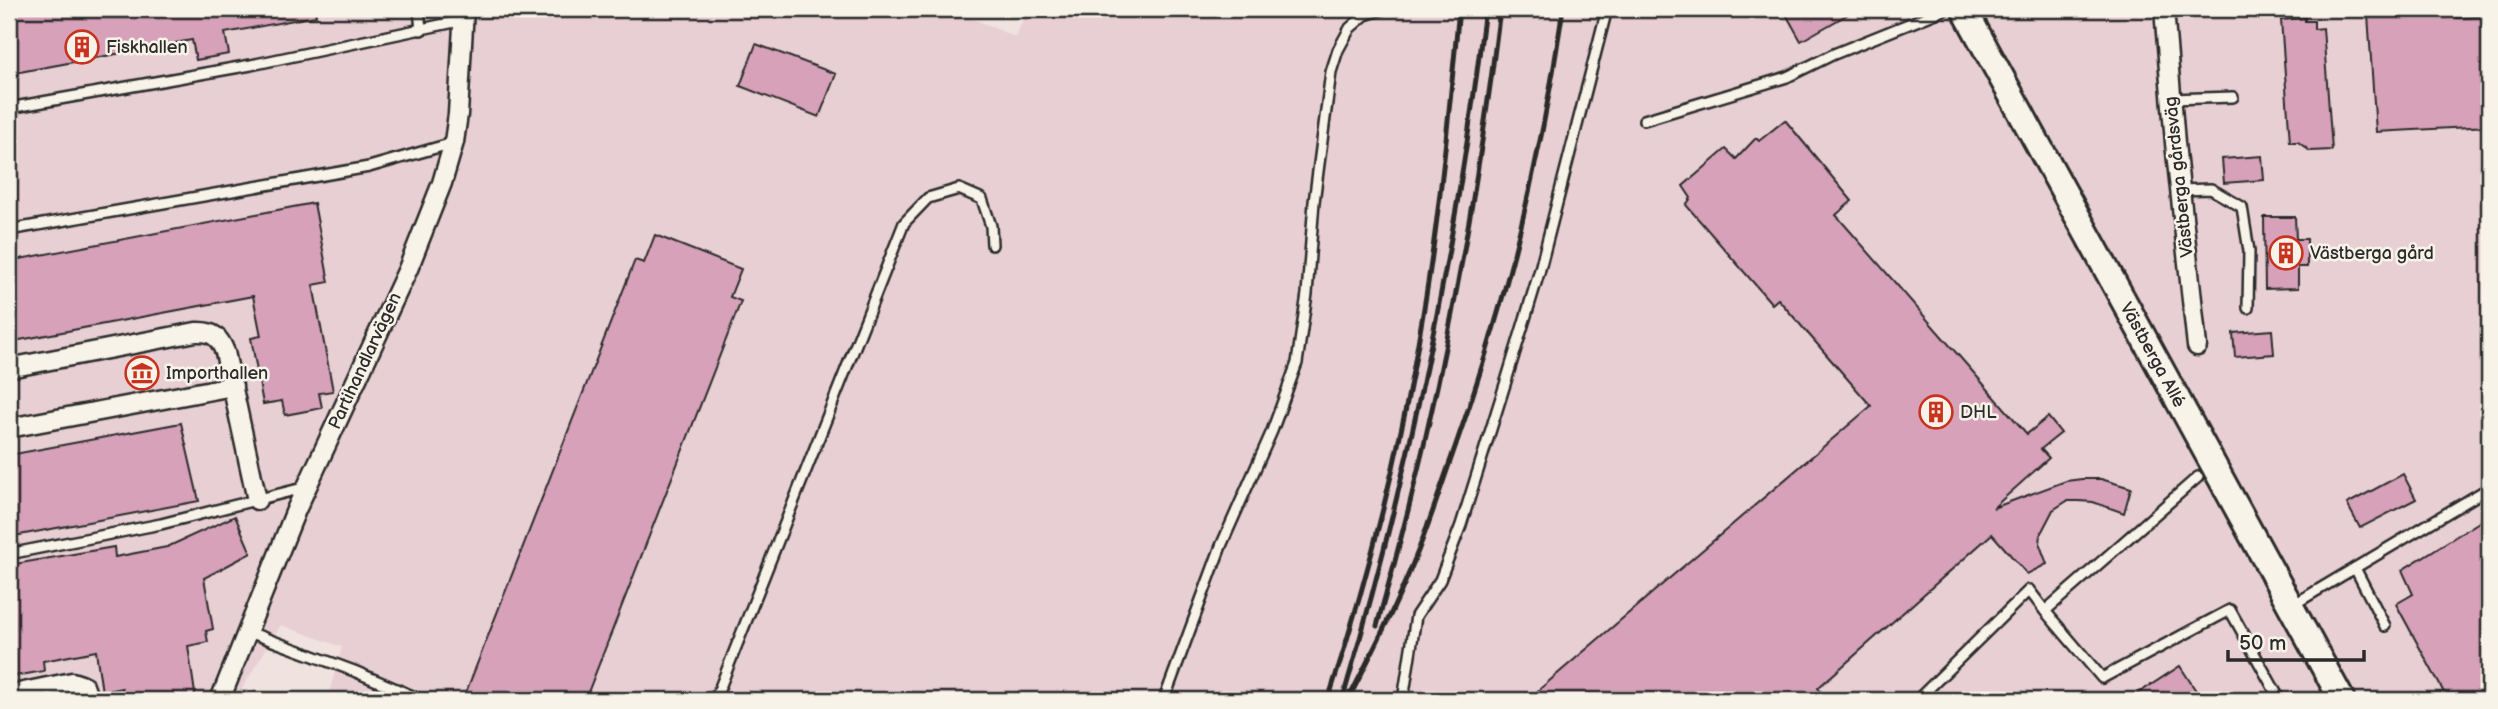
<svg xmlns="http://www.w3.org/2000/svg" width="2498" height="709" font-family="'Balsamiq Sans',sans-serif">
	<rect width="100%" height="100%" fill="#f0e3df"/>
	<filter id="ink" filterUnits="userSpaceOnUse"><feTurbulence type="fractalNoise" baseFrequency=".0143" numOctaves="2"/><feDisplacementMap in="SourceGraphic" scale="14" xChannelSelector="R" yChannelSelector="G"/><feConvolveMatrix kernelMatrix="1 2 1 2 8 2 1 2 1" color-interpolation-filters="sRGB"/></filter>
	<g filter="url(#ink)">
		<path fill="#e8cfd4" d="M9,9h942l64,28 14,-28h1460v691h-2162l15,-53 -61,-22 -46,75h-226z"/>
		<g fill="#d6a1b9" stroke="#2b2b2b" stroke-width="2">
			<path d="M9,9h306l1,7 -91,17 4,21 -33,6 -4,-20 -183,34z"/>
			<path d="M1783,9h74l-56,32z"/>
			<path d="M2403,9h52l2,9 32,-2v110l-113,6 -8,-117 36,1z"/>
			<path d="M2305,18v3h9v8l9,-1 9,122 -22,1 -12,-9h-8l-9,-122z"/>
			<path d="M756,44l80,30 -17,43 -79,-31z"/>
			<path d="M1785,120l67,81 -16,14 191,219 21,-17 13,16 -20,16 8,9 -56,50 73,-27 16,-2h19l30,9 -7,25 -31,-11 -14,-1h-12l-14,9 -12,23 -1,12 7,19 -20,10 -35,-40 -174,154 8,12h-299l344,-294 -93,-107 -6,5 -86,-99 5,-7 -8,-12 43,-37 10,10 20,-21 3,3z"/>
			<path d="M2262,156l2,24 -40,3 -2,-24z"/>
			<path d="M314,203l15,79 -16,3 20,106 -14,2 3,15 -37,7 -3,-14 -19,3 -12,-66 10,-2 -8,-40 -244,46v-81z"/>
			<path d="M2264,217h31l1,22h11v28h-9v21l-33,1z"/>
			<path d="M655,235l86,34 -11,28 11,4 -156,399h-122l172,-440 9,3z"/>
			<path d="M2272,330l2,24 -39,3 -2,-24z"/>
			<path d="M181,423l18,78 -190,36v-82z"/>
			<path d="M2403,474l13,25 -56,29 -13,-24z"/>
			<path d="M235,516l16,37 -47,25 9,51 -7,2 2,11 -20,4 8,54h-72l-2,-12 -20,4 -6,-41 -53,10 1,10 -35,6v-112l105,-18 1,10 52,-10z"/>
			<path d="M2489,516v170l-5,3 3,7 -9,4h-30l-52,-96 17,-10 -11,-24z"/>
			<path d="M2180,666l22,34h-74z"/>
		</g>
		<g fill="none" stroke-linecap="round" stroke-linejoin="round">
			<defs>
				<g id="lane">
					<path d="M419,9l2,21"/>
					<path d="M2171,99l62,-2"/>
					<path d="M9,108l242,-43 213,-45"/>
					<path d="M1644,120l143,-43 47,-23 112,-45"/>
					<path d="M2180,190l31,-1 31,18 7,44 -1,57"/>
					<path d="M9,230l360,-63 84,-24"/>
					<path d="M2198,477l-153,134 57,67 128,-68 50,90"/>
					<path d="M9,554l152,-30 146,-37"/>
					<path d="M2355,568l30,58"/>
					<path d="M2291,606l198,-118"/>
					<path d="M246,631l108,40 63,27"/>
					<path d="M715,700l189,-477 24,-25 31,-9 23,10 9,27 1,19"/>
					<path d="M1164,700l57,-154 51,-115 25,-68 10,-69 7,-92 17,-130 7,-22 12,-22 15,-13 18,-6"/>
					<path d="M1403,700l13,-84 24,-36 21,-55 46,-147 32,-105 68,-264"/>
					<path d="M1917,700l112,-110 16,21"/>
				</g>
				<g id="street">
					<path d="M2164,9l11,134 22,203"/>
					<path d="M9,368l187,-36c17,-1 23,5 29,20l32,148"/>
					<path d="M9,428l224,-42"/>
					<path d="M9,695l63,-13 12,4 5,14"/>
					<path d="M220,700l76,-190 112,-241 34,-86 12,-41 4,-28 6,-105"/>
				</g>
				<g id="secondary">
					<path id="s1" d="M1964,9l378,691"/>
				</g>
			</defs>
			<use href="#lane" stroke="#2b2b2b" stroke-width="14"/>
			<use href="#street" stroke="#2b2b2b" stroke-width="23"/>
			<use href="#secondary" stroke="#2b2b2b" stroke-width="30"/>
			<use href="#lane" stroke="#f7f3e8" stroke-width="9"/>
			<use href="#street" stroke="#f7f3e8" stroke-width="18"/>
			<use href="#secondary" stroke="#f7f3e8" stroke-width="24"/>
			<g stroke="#2b2b2b" stroke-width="5">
				<path d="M1377,626c58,-202 98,-409 123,-617"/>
				<path d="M1344,694c67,-227 113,-451 141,-685"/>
				<path d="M1328,700c41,-125 74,-255 95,-386 17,-101 26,-203 36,-305"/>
				<path d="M1348,700c24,-47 48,-94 68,-144 13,-32 24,-66 36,-100 52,-145 89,-294 111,-447"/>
			</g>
		</g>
	</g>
	<defs>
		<symbol id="building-ring" viewBox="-11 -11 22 22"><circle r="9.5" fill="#f7f3e8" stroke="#c8321e" stroke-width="1.5"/><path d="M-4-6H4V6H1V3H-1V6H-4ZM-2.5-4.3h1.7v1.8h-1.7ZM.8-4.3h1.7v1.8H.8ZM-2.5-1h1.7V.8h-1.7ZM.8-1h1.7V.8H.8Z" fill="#c8321e"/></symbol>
		<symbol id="museum-ring" viewBox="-11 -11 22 22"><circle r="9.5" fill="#f7f3e8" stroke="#c8321e" stroke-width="1.5"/><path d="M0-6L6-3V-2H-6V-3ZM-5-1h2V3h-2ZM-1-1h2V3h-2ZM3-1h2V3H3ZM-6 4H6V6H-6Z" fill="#c8321e"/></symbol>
	</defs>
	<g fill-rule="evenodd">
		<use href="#building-ring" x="63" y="28" width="38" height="38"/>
		<use href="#building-ring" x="2267" y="234" width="38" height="38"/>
		<use href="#museum-ring" x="123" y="354" width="38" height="38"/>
		<use href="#building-ring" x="1917" y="393" width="38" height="38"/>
	</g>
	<g text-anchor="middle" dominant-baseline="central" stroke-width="5" stroke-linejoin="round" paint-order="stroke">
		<g font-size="18" fill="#2b2b2b" stroke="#f7f3e8" text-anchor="start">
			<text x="106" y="47">Fiskhallen</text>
			<text x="2310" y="253">Västberga gård</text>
			<text x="166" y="373">Importhallen</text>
			<text x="1960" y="412">DHL</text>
		</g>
		<g font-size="18" fill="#2b2b2b" stroke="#f7f3e8">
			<text transform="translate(2179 177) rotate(-96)">Västberga gårdsväg</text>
			<text stroke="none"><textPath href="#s1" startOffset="394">Västberga Allé</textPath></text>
			<text transform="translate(365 361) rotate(-65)">Partihandlarvägen</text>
		</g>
	</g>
	<rect width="2498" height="709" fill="none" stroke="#f7f3e8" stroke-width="35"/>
	<rect x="18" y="18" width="2463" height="674" fill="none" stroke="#2b2b2b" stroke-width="2.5" filter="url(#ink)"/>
	<path d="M2228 650v10h136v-10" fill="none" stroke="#2b2b2b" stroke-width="3.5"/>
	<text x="2239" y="650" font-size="21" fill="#2b2b2b" stroke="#f7f3e8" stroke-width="5" paint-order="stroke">50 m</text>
</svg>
